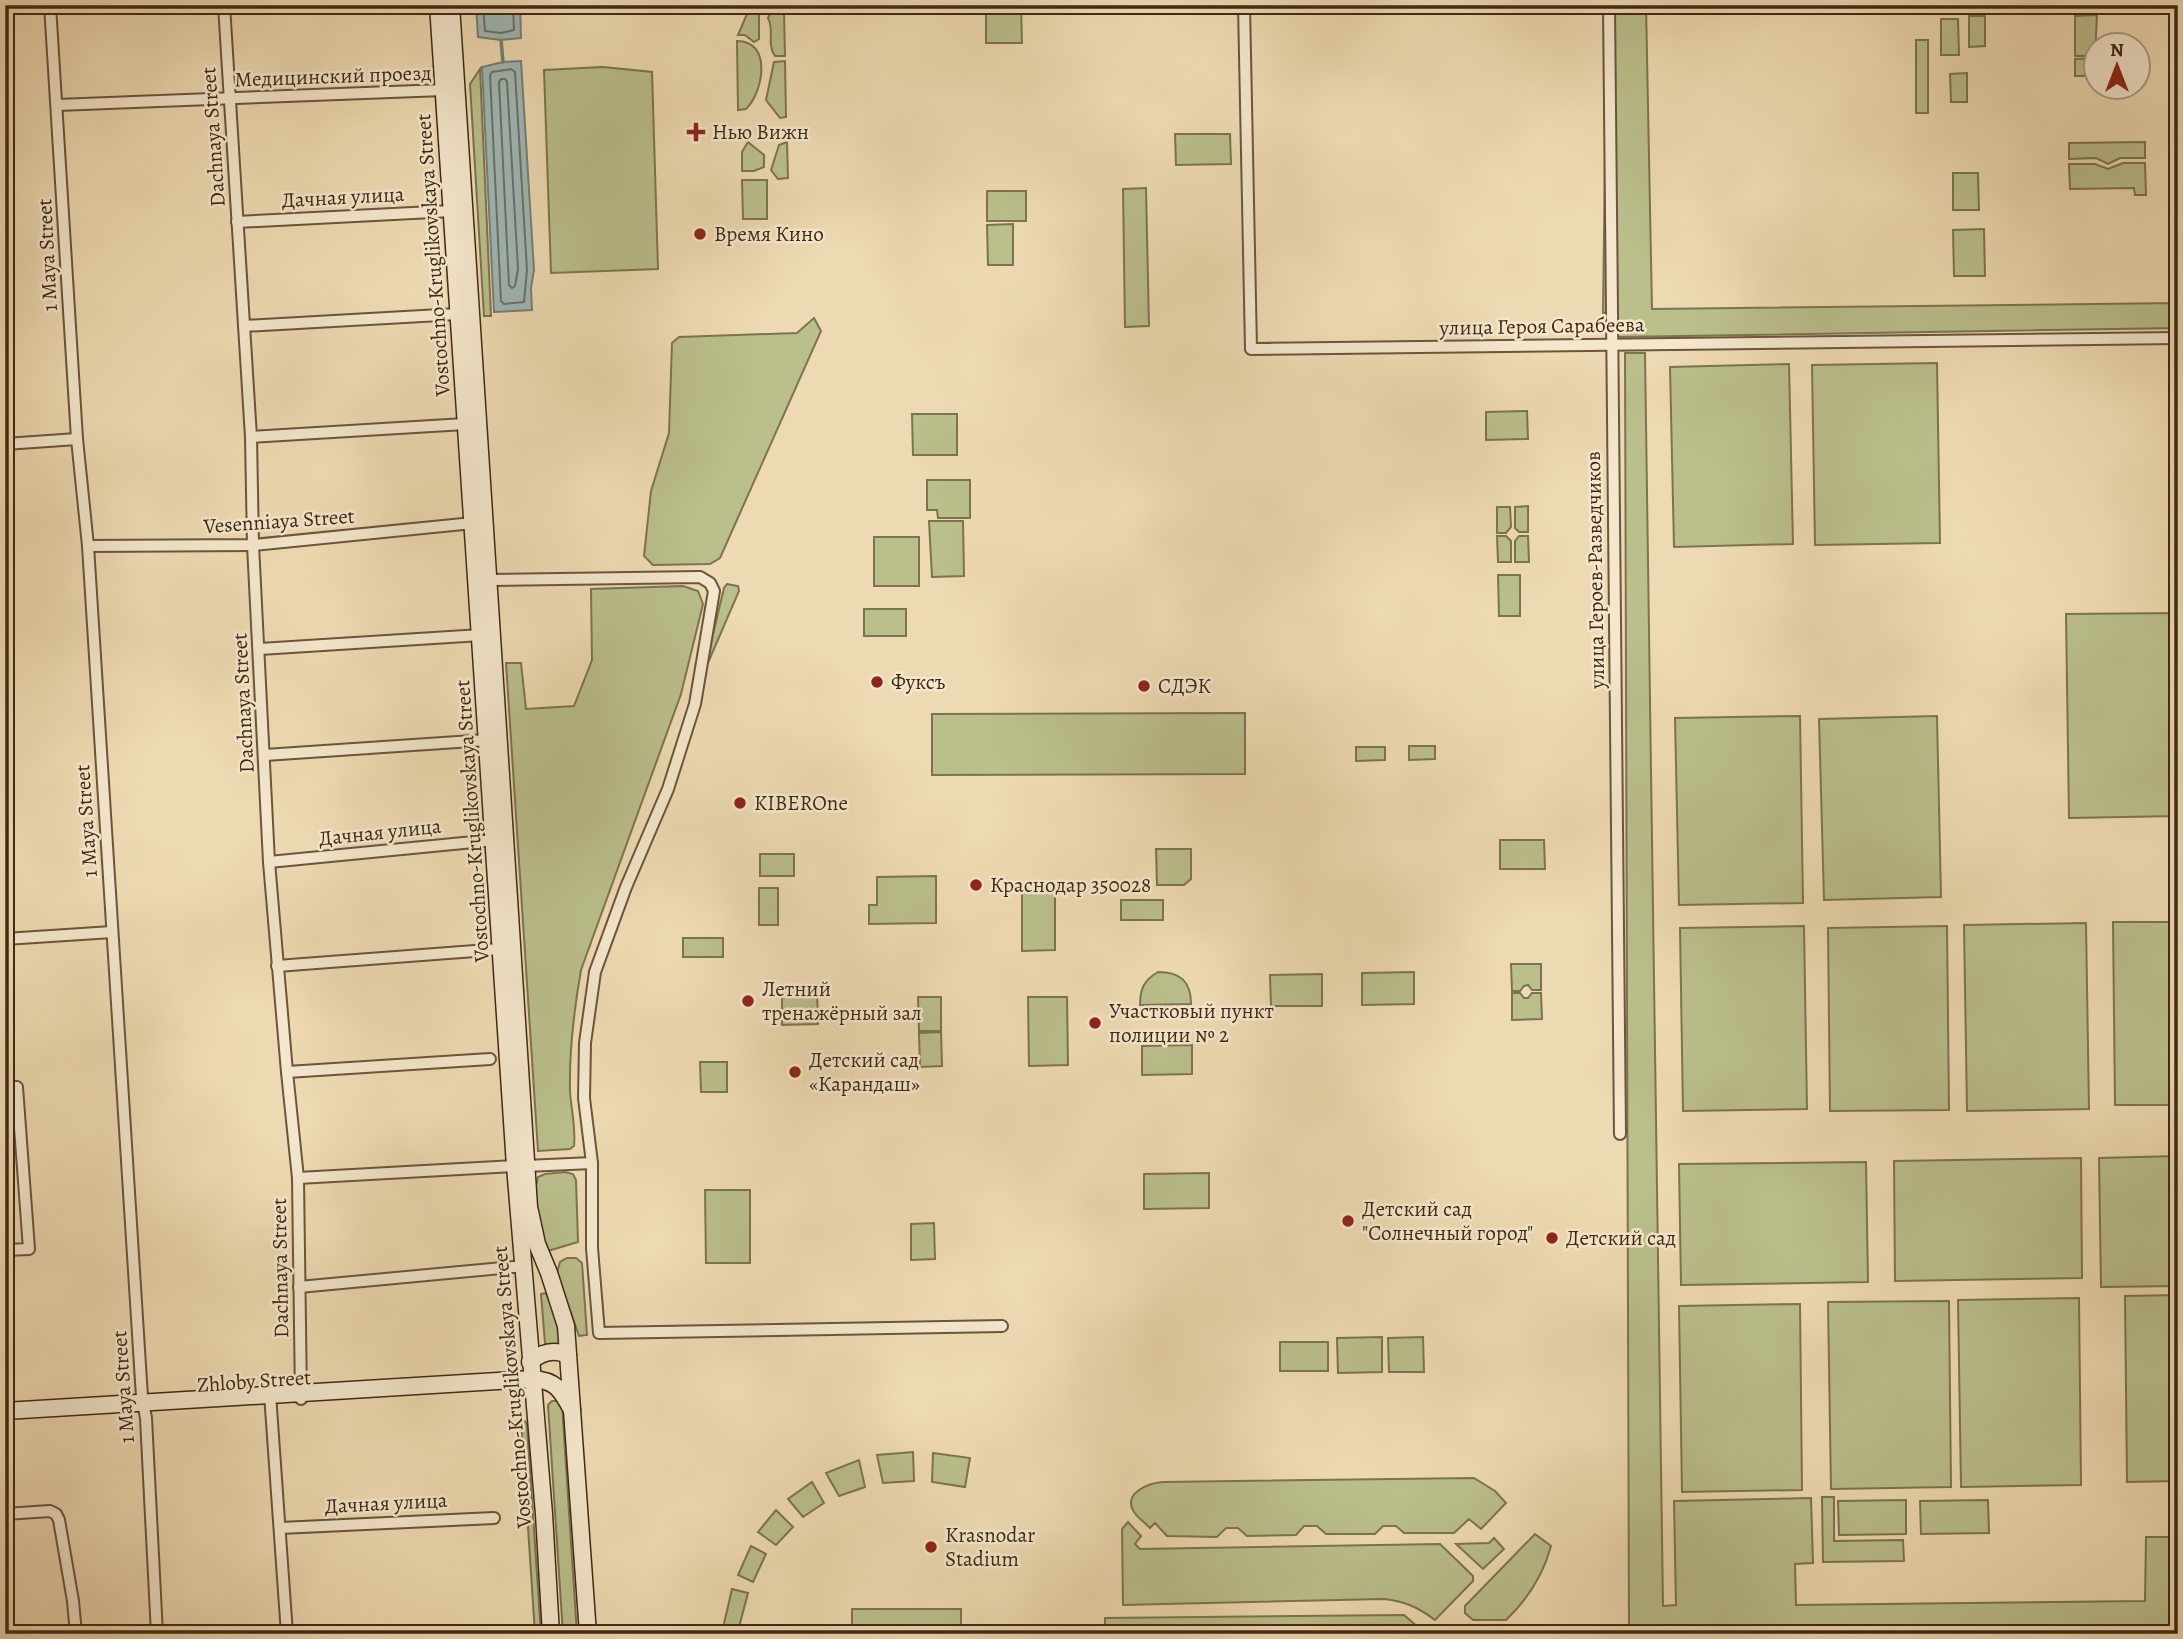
<svg xmlns="http://www.w3.org/2000/svg" width="2183" height="1639" font-family="Alegreya,serif">
	<rect width="100%" height="100%" fill="#eedab2"/>
	<filter id="stains"><feTurbulence type="fractalNoise" baseFrequency=".00286" numOctaves="4"/><feColorMatrix values="0 0 0 0 .2 0 0 0 0 .09 0 0 0 0 .02 0 0 0 .5 -.17"/></filter>
	<radialGradient id="worn" r=".72"><stop offset=".6" stop-color="#630" stop-opacity="0"/><stop offset="1" stop-color="#630" stop-opacity=".3"/></radialGradient>
	<g fill="#babf8c" stroke="#7c7450" stroke-width="2">
		<path d="M986,5h35l1,38h-36z"/>
		<path d="M1607,5h39l6,304 526,-6v25l-561,9 -1,-24h-13z"/>
		<path d="M750,7l9,5v27l-5,3 -9,-7h-7z"/>
		<path d="M773,7l11,5 1,44h-10c-9,-13 0,-25 -7,-38z"/>
		<path d="M2097,15l-2,41h-20v-40z"/>
		<path d="M1969,16h16v30l-16,1z"/>
		<path d="M1941,19h17l1,36h-18z"/>
		<rect x="1916" y="40" width="12" height="73"/>
		<path d="M737,41c36,0 26,52 9,68l-8,1z"/>
		<path d="M2095,58v18h-20v-17z"/>
		<path d="M785,61l1,56 -6,1 -14,-18 8,-38z"/>
		<path d="M603,67l49,5 6,197 -107,4 -7,-203z"/>
		<path d="M480,69l11,247h-7l-14,-232z"/>
		<path d="M1967,73v29h-16l-1,-28z"/>
		<path d="M1175,134h55l1,30 -55,1z"/>
		<path d="M748,142l16,13v12l-10,4h-12v-19z"/>
		<path d="M787,142l1,36 -10,1 -7,-9 8,-25z"/>
		<path d="M2145,142v16h-25l-12,6 -12,-6 -27,1v-16z"/>
		<path d="M2123,163h22l1,32h-11l-1,-7 -64,1 -1,-25h26l13,5z"/>
		<path d="M1953,173h25l1,37h-26z"/>
		<path d="M742,180h25v39h-24z"/>
		<path d="M1146,188l3,138 -24,1 -2,-138z"/>
		<rect x="987" y="191" width="39" height="30"/>
		<path d="M1013,224v41h-25l-1,-40z"/>
		<path d="M1984,229l1,47h-31l-1,-46z"/>
		<path d="M814,318l7,13 -101,227 -10,6 -57,1 -9,-9 7,-65 18,-58 3,-90 7,-6 118,-4z"/>
		<path d="M1625,353h20l18,1253 13,-1 -2,-104 137,-3 2,65 -18,1 1,41 349,-4 1,-64h32v97h-549z"/>
		<path d="M1937,363l3,180 -125,2 -3,-180z"/>
		<path d="M1789,364l4,180 -119,3 -4,-180z"/>
		<path d="M1527,411l1,28 -42,1v-28z"/>
		<path d="M912,414h45v41h-44z"/>
		<path d="M927,480h43v38h-32l-1,-8h-10z"/>
		<path d="M1528,506v26h-9l-4,-4v-21z"/>
		<path d="M1497,507h13l1,20 -5,6h-9z"/>
		<path d="M929,521h34l1,55 -32,1z"/>
		<path d="M1497,536h9l5,5v21h-13z"/>
		<path d="M1519,536h9l1,26h-14v-21z"/>
		<rect x="874" y="537" width="45" height="49"/>
		<path d="M1498,575h22v41h-21z"/>
		<path d="M727,584l11,2 1,5 -35,81 20,-84z"/>
		<path d="M683,586l15,5 5,13 -22,90 -100,276c-7,40 -12,80 -11,121 1,18 6,37 4,55l-4,3 -32,2 -32,-488h15l5,46 48,-3 18,-46 -1,-71z"/>
		<rect x="864" y="609" width="42" height="27"/>
		<path d="M2178,613v203l-109,2 -3,-204z"/>
		<path d="M1245,713v61l-313,1v-61z"/>
		<path d="M1800,716l3,187 -124,2 -4,-187z"/>
		<path d="M1937,716l4,181 -117,3 -5,-181z"/>
		<path d="M1409,746h26v13l-26,1z"/>
		<path d="M1356,747h29v13l-29,1z"/>
		<path d="M1500,840h44l1,29h-45z"/>
		<path d="M1156,849h35v30l-7,6h-27z"/>
		<rect x="760" y="854" width="34" height="22"/>
		<path d="M936,876v47l-67,1v-19h8v-28z"/>
		<rect x="759" y="888" width="19" height="37"/>
		<path d="M1055,889v61l-33,1v-61z"/>
		<rect x="1121" y="900" width="42" height="20"/>
		<path d="M2178,922v183h-63l-2,-183z"/>
		<path d="M2086,923l3,186 -122,2 -3,-186z"/>
		<path d="M1804,926l3,183 -124,2 -3,-183z"/>
		<path d="M1947,926l2,184 -119,1 -2,-183z"/>
		<rect x="683" y="938" width="40" height="19"/>
		<path d="M1511,964h30v26h-9l-4,-5 -4,1 -4,5h-8z"/>
		<path d="M1158,972c22,0 33,9 33,32l-51,1c0,-16 4,-25 18,-33z"/>
		<path d="M1414,972v32l-52,1v-32z"/>
		<path d="M1322,974v32h-51l-1,-31z"/>
		<path d="M817,989l1,35 -36,1v-35z"/>
		<path d="M1512,993h8l4,5h4l4,-5h9l1,26 -30,1z"/>
		<path d="M918,997h23v34h-22z"/>
		<path d="M1028,997h39l1,68 -39,1z"/>
		<path d="M941,1032l1,34 -22,1 -1,-34z"/>
		<path d="M1192,1045v29l-50,1v-29z"/>
		<path d="M700,1062h27v30h-26z"/>
		<path d="M2178,1156v130l-77,1 -2,-129z"/>
		<path d="M2081,1158l1,120 -187,3 -1,-120z"/>
		<path d="M1866,1162l2,120 -187,3 -2,-121z"/>
		<path d="M565,1172l8,2 3,6 2,62 -30,9c-9,-22 -17,-51 -10,-74l7,-3z"/>
		<path d="M1209,1173v35l-65,1v-35z"/>
		<path d="M705,1190h45v73h-44z"/>
		<path d="M934,1223l1,36 -24,1v-36z"/>
		<path d="M567,1258h9l6,5 5,72 -8,1 -22,-63 3,-11z"/>
		<path d="M546,1293l14,33 2,17 -11,5 -6,-5 -4,-49z"/>
		<path d="M2178,1295v186l-51,1 -2,-186z"/>
		<path d="M2079,1298l2,187 -120,2 -3,-187z"/>
		<path d="M1949,1301l2,186 -120,2 -3,-187z"/>
		<path d="M1800,1304l2,186 -120,2 -3,-186z"/>
		<path d="M1382,1337v35l-44,1 -1,-35z"/>
		<path d="M1423,1337l1,35h-35l-1,-34z"/>
		<rect x="1280" y="1342" width="48" height="29"/>
		<path d="M552,1401h7l3,3 15,230h-14l-15,-229z"/>
		<path d="M521,1421h4l2,4 14,209h-6z"/>
		<path d="M913,1452l1,29 -31,2 -6,-28z"/>
		<path d="M933,1453l37,5 -5,29 -33,-5z"/>
		<path d="M859,1460l6,27 -26,9 -13,-23z"/>
		<path d="M1474,1478l21,13 11,12 -25,26 -12,-10 -15,14h-50l-8,-7h-13l-8,8h-49l-9,-8h-13l-8,9 -49,1 -9,-8h-12l-9,9 -50,-1 -12,-13 -5,5c-5,-5 -12,-10 -16,-16 -12,-19 15,-29 29,-30z"/>
		<path d="M812,1482l12,21 -21,14 -15,-18z"/>
		<path d="M1822,1497h12v44l69,-1 1,21 -81,1z"/>
		<path d="M1906,1500v34l-67,1 -1,-34z"/>
		<path d="M1988,1500l1,33 -68,1 -1,-33z"/>
		<path d="M776,1510l17,17 -17,18 -18,-13z"/>
		<path d="M1128,1522l13,14 -6,8 5,5 300,-5 33,32v5l-38,39c-16,-12 -30,-19 -51,-21l-261,6 -1,-76z"/>
		<path d="M1535,1534l16,12c-8,30 -23,53 -45,74h-33l-8,-7v-7z"/>
		<path d="M1494,1538l10,11 -21,20 -27,-25 33,-1z"/>
		<path d="M751,1546l15,8 -13,28 -15,-7z"/>
		<path d="M732,1589l16,4 -10,38 -15,-3z"/>
		<rect x="852" y="1609" width="109" height="25"/>
		<path d="M1404,1615l22,19h-321v-16z"/>
	</g>
	<g fill="#9eb8b7" stroke="#787f76" stroke-width="2">
		<path d="M476,5h44l1,33 -20,2 -23,-3z"/>
		<path d="M521,61l13,209 -3,18 1,22 -38,2 -12,-245 21,-5z"/>
	</g>
	<g fill="none" stroke-linecap="round" stroke-linejoin="round">
		<g stroke="#6e7066" stroke-width="2">
			<path d="M483,5l2,26 16,2 13,-3 -1,-25"/>
			<path d="M511,69l4,3 12,198 -3,32 -20,2 -3,-3 -11,-226 2,-3z"/>
			<path d="M501,79h4l2,2 11,188 -3,17 -3,2 -3,-3 -10,-203z"/>
		</g>
		<path stroke="#787f76" stroke-width="3.5" d="M501,40l2,22"/>
		<defs>
			<g id="minor">
				<path d="M50,5l27,434 11,107 54,851 4,21 11,216"/>
				<path d="M224,5l27,432 2,108 16,317 18,210 11,106 3,221"/>
				<path d="M1244,5l7,344 927,-11"/>
				<path d="M1609,5l11,1129"/>
				<path d="M57,105l386,-15"/>
				<path d="M237,222l215,-11"/>
				<path d="M244,326l214,-12"/>
				<path d="M251,437l214,-13"/>
				<path d="M5,444l72,-5"/>
				<path d="M88,546l165,-1 220,-22"/>
				<path d="M489,580l211,-3 10,6 4,8 -19,113 -27,85 -42,98 -31,85 -10,71 -1,55 8,65v85l7,85 403,-7"/>
				<path d="M260,649l221,-14"/>
				<path d="M265,755l222,-15"/>
				<path d="M269,862l225,-22"/>
				<path d="M5,939l107,-7"/>
				<path d="M277,966l224,-17"/>
				<path d="M287,1072l203,-13"/>
				<path d="M5,1088l12,-1 12,162 -24,1"/>
				<path d="M526,1166l66,-3"/>
				<path d="M298,1178l217,-12"/>
				<path d="M299,1287l225,-21"/>
				<path d="M270,1394l17,240"/>
				<path d="M5,1514l45,-3 6,3 3,6 14,81 3,33"/>
				<path d="M280,1528l214,-10"/>
			</g>
			<g id="secondary">
				<path d="M438,5l77,1161 29,348 7,120"/>
				<path d="M451,5l78,1202 8,37 12,29 17,53 22,308"/>
				<path d="M530,1362c11,-10 25,-13 38,-7"/>
				<path d="M5,1411l527,-32c24,1 29,11 40,31"/>
			</g>
		</defs>
		<use href="#minor" stroke="#6b553c" stroke-width="14"/>
		<use href="#secondary" stroke="#3f2914" stroke-width="19"/>
		<use href="#minor" stroke="#f4e7cd" stroke-width="10"/>
		<use href="#secondary" stroke="#f4e7cd" stroke-width="16"/>
	</g>
	<g fill="#8f2418" stroke="#f4e7cd" stroke-width="2.5">
		<path d="M692.5 121.5h7v7h7v7h-7v7h-7v-7h-7v-7h7z"/>
		<circle cx="700" cy="234" r="7"/>
		<circle cx="877" cy="682" r="7"/>
		<circle cx="1144" cy="686" r="7"/>
		<circle cx="740" cy="803" r="7"/>
		<circle cx="976" cy="885" r="7"/>
		<circle cx="748" cy="1001" r="7"/>
		<circle cx="1095" cy="1023" r="7"/>
		<circle cx="795" cy="1072" r="7"/>
		<circle cx="1348" cy="1221" r="7"/>
		<circle cx="1552" cy="1238" r="7"/>
		<circle cx="931" cy="1547" r="7"/>
	</g>
	<g text-anchor="middle" dominant-baseline="central" stroke-width="5" stroke-linejoin="round" paint-order="stroke">
		<g font-size="21" fill="#3f2914" stroke="#f4e7cd">
			<text transform="translate(333 76) rotate(-2)">Медицинский проезд</text>
			<text transform="translate(213 137) rotate(-94)">Dachnaya Street</text>
			<text transform="translate(343 197) rotate(-3)">Дачная улица</text>
			<text transform="translate(47 255) rotate(-93)">1 Maya Street</text>
			<text transform="translate(433 255) rotate(-94)">Vostochno-Kruglikovskaya Street</text>
			<text transform="translate(1542 326) rotate(-1)">улица Героя Сарабеева</text>
			<text transform="translate(279 521) rotate(-4)">Vesenniaya Street</text>
			<text transform="translate(1595 570) rotate(-91)">улица Героев-Разведчиков</text>
			<text transform="translate(243 703) rotate(-93)">Dachnaya Street</text>
			<text transform="translate(86 821) rotate(-94)">1 Maya Street</text>
			<text transform="translate(472 821) rotate(-94)">Vostochno-Kruglikovskaya Street</text>
			<text transform="translate(380 832) rotate(-6)">Дачная улица</text>
			<text transform="translate(280 1268) rotate(-91)">Dachnaya Street</text>
			<text transform="translate(254 1381) rotate(-4)">Zhloby Street</text>
			<text transform="translate(123 1387) rotate(-94)">1 Maya Street</text>
			<text transform="translate(512 1387) rotate(-95)">Vostochno-Kruglikovskaya Street</text>
			<text transform="translate(386 1503) rotate(-3)">Дачная улица</text>
		</g>
		<g font-size="21" fill="#3f2914" stroke="#f4e7cd" text-anchor="start">
			<text x="712" y="132">Нью Вижн</text>
			<text x="714" y="234">Время Кино</text>
			<text x="891" y="682">Фуксъ</text>
			<text x="1158" y="686">СДЭК</text>
			<text x="754" y="803">KIBEROne</text>
			<text x="990" y="885">Краснодар 350028</text>
			<text x="762" y="989">Летний<tspan x="762" dy="24">тренажёрный зал</tspan></text>
			<text x="1109" y="1011">Участковый пункт<tspan x="1109" dy="24">полиции № 2</tspan></text>
			<text x="809" y="1060">Детский сад<tspan x="809" dy="24">«Карандаш»</tspan></text>
			<text x="1362" y="1209">Детский сад<tspan x="1362" dy="24">"Солнечный город"</tspan></text>
			<text x="1566" y="1238">Детский сад</text>
			<text x="945" y="1535">Krasnodar<tspan x="945" dy="24">Stadium</tspan></text>
		</g>
	</g>
	<rect width="2183" height="1639" fill="none" stroke="#eedab2" stroke-width="28"/>
	<rect x="7" y="7" width="2169" height="1625" fill="none" stroke="#3f2914" stroke-width="3.5"/>
	<rect x="14" y="14" width="2155" height="1611" fill="none" stroke="#3f2914" stroke-width="2"/>
	<g transform="translate(2117 66)"><circle r="33" fill="#f4e7cd" stroke="#ac9b83" stroke-width="2"/>
	<path d="M0-5L12 26L0 18L-12 26Z" fill="#8f2418"/>
	<text y="-10" font-size="19" font-weight="bold" text-anchor="middle" fill="#3f2914">N</text>
	</g>
	<rect width="100%" height="100%" filter="url(#stains)"/>
	<rect width="100%" height="100%" fill="url(#worn)"/>
</svg>
